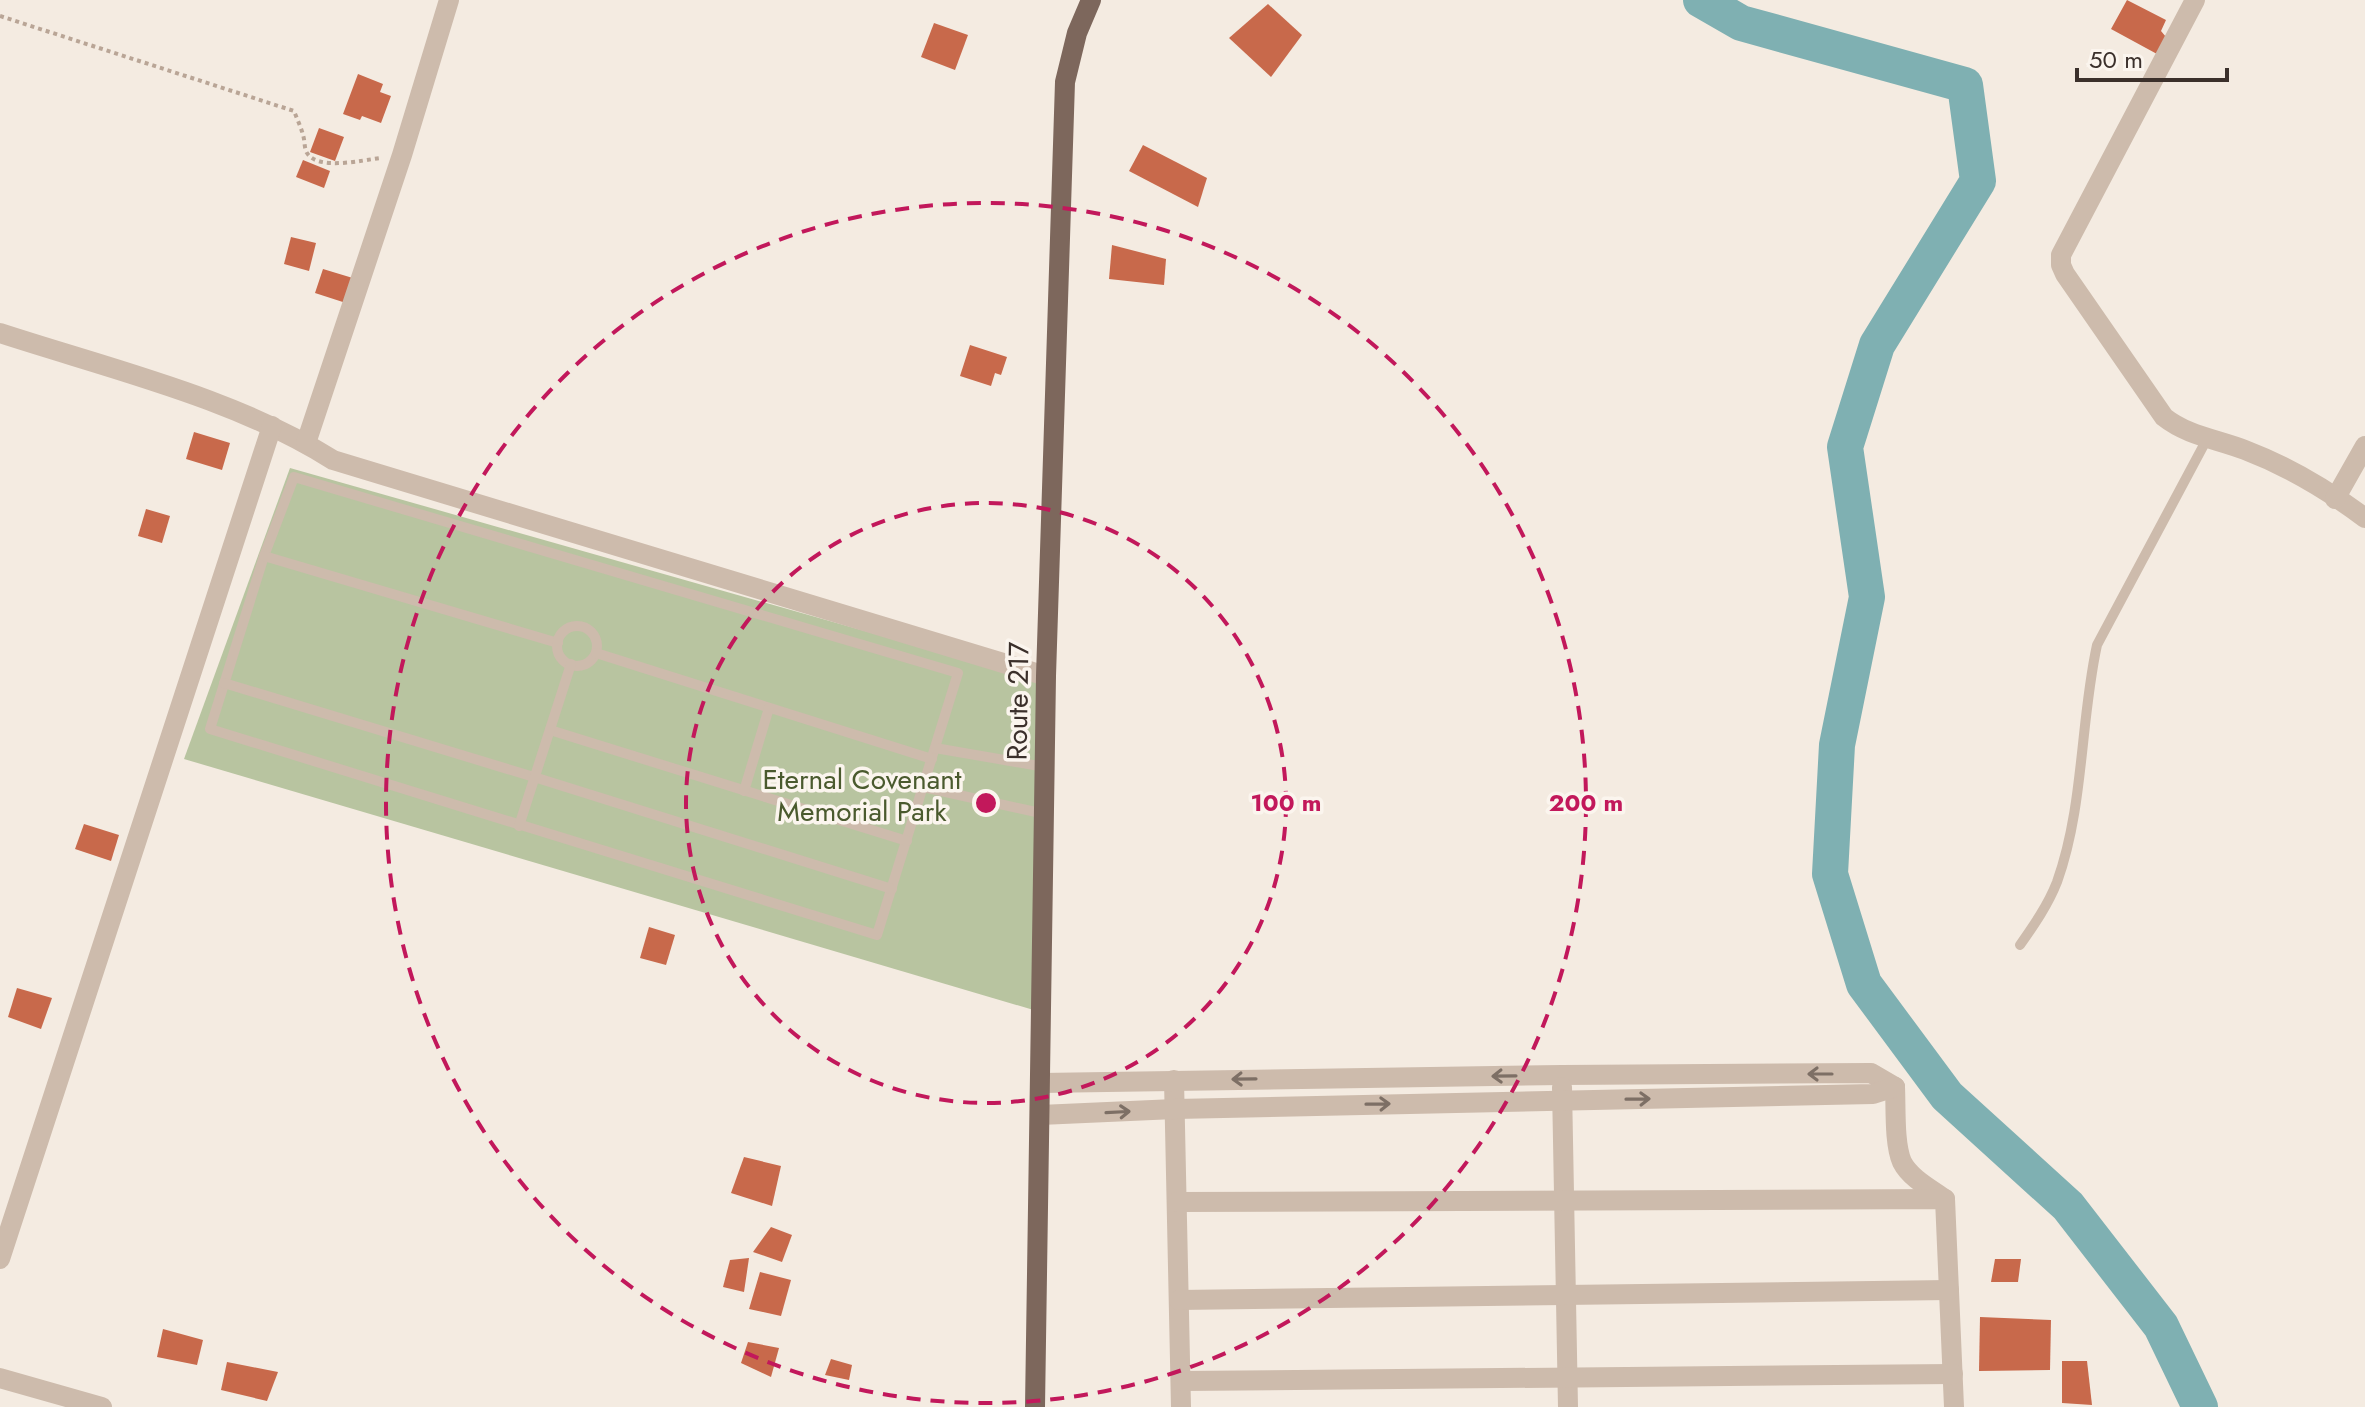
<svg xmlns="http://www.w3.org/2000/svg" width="2365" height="1407" font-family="Jost,sans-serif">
	<rect width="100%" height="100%" fill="#f4ebe1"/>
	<path fill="#b8c4a0" d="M290,468l751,213 -4,330 -853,-252z"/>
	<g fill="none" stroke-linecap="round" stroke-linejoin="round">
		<path stroke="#7fb0b2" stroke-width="36" d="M1701,0l40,23 224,62 13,96 -101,164 -32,102 22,150 -30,148 -7,129 34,110 83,112 121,110 93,120 39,81"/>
	</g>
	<g fill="#c8694b">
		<path d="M2127,0l39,20 -5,11 5,6 -9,17 -46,-25z"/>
		<path d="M1268,4l34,31 -31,42 -42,-39z"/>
		<path d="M934,23l34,12 -13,35 -34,-13z"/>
		<path d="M358,74l25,10 -3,8 11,4 -10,27 -19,-7 -2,4 -17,-6z"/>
		<path d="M319,128l25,9 -9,24 -25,-9z"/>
		<path d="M1143,145l64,33 -9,29 -69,-36z"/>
		<path d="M303,160l27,11 -6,17 -28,-11z"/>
		<path d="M291,237l25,6 -7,28 -25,-7z"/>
		<path d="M1112,245l54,14 -2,26 -55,-6z"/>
		<path d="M323,269l33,10 -7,25 -34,-11z"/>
		<path d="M970,345l37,12 -6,18 -6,-2 -4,13 -31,-10z"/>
		<path d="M194,432l36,11 -8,27 -36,-11z"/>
		<path d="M146,509l24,7 -8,27 -24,-7z"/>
		<path d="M84,824l35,11 -8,26 -36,-12z"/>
		<path d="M649,927l26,8 -9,30 -26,-7z"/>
		<path d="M17,988l35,10 -11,31 -33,-12z"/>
		<path d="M744,1157l37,9 -9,40 -41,-13z"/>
		<path d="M771,1227l21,8 -10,27 -29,-10z"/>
		<path d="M749,1258l-5,34 -21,-5 7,-27z"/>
		<path d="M1995,1259h26l-3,23h-27z"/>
		<path d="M760,1272l31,8 -10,36 -32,-7z"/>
		<path d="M1980,1317l71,3 -1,50 -71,1z"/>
		<path d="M163,1329l40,11 -6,25 -40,-8z"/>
		<path d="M748,1342l31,6 -8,29 -30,-14z"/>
		<path d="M831,1359l21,6 -3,15 -24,-5z"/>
		<path d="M2062,1361h25l5,44 -30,-2z"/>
		<path d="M227,1362l51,10 -11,29 -46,-11z"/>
	</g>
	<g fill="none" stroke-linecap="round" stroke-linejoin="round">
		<path stroke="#b9a596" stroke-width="4" stroke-dasharray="4 4" stroke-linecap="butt" d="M0,16l294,95c3,8 7,16 9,24 2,6 1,13 4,18 11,18 56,7 73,5"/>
		<g stroke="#cdbbac" stroke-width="10">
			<path d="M294,477l664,196 -81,262 -667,-206 54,-173z"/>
			<path d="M264,556l294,87"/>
			<circle cx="577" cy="646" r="20"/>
			<path d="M596,653l336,106"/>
			<path d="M224,683l310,94 358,112"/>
			<path d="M550,730l357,111"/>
			<path d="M935,748l110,19"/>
			<path d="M923,787l122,27"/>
			<path d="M744,791l25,-83"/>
			<path d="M519,826l52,-162"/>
			<path d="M2020,945c14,-20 28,-40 37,-63 27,-75 23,-159 40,-237l110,-206"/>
		</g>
		<g stroke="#cdbbac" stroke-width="20">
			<path d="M2195,0l-134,255v10l4,9 99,143c24,19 53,22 81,33 42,16 84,41 120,68"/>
			<path d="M0,333c110,36 235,65 333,127l713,216"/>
			<path d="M306,443l96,-288 47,-155"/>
			<path d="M2335,499l30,-53"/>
			<path d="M1174,1080l7,327"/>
			<path d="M1041,1083l521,-8 309,-2 24,14"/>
			<path d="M1562,1087l6,320"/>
			<path d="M1895,1087c1,20 -1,57 7,75 8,16 29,27 43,37"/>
			<path d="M1040,1115l135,-6 698,-15 22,-7"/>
			<path d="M1177,1202l768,-3 9,208"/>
			<path d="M0,1259l272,-833"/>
			<path d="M1179,1300l770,-10"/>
			<path d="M0,1378l102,29"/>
			<path d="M1181,1381l772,-7"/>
		</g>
		<path stroke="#7d675c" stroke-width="20" d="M1035,1407l11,-731 19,-594 12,-49 14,-33"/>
	</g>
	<defs><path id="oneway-shaft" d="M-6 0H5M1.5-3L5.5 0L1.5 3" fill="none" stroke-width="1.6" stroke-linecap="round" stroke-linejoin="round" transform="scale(2)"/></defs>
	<g stroke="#7d6f65">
		<use href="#oneway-shaft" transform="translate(1820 1074) rotate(180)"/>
		<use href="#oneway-shaft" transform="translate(1504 1076) rotate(179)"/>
		<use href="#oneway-shaft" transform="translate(1244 1079) rotate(179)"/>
		<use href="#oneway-shaft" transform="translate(1638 1099) rotate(-1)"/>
		<use href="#oneway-shaft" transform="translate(1378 1104) rotate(-1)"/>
		<use href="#oneway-shaft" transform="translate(1118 1112) rotate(-3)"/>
	</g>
	<g fill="none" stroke="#c2185b" stroke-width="4" stroke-dasharray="14 10">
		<circle cx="986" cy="803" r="300"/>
		<circle cx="986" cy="803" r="600"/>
	</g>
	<g text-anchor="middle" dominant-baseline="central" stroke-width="7" stroke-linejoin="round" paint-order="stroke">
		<g font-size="28" fill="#3b302b" stroke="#fbf5ee">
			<text transform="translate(1018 701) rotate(-89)">Route 217</text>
		</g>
		<g font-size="28" fill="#4a5a2e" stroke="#fbf5ee">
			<text x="862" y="779">Eternal Covenant<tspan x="862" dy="32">Memorial Park</tspan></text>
		</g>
	</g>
	<circle cx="986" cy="803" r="12" fill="#c2185b" stroke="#fbf5ee" stroke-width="4"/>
	<g font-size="24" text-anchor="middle" font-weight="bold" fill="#c2185b" stroke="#fbf5ee" stroke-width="7" stroke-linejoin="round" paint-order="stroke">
		<text x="1286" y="811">100 m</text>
		<text x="1586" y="811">200 m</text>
	</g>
	<path d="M2077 68v12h150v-12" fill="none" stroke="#3b302b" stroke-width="4"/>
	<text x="2089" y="68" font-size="24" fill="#3b302b" stroke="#fbf5ee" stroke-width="6" paint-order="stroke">50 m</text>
</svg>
